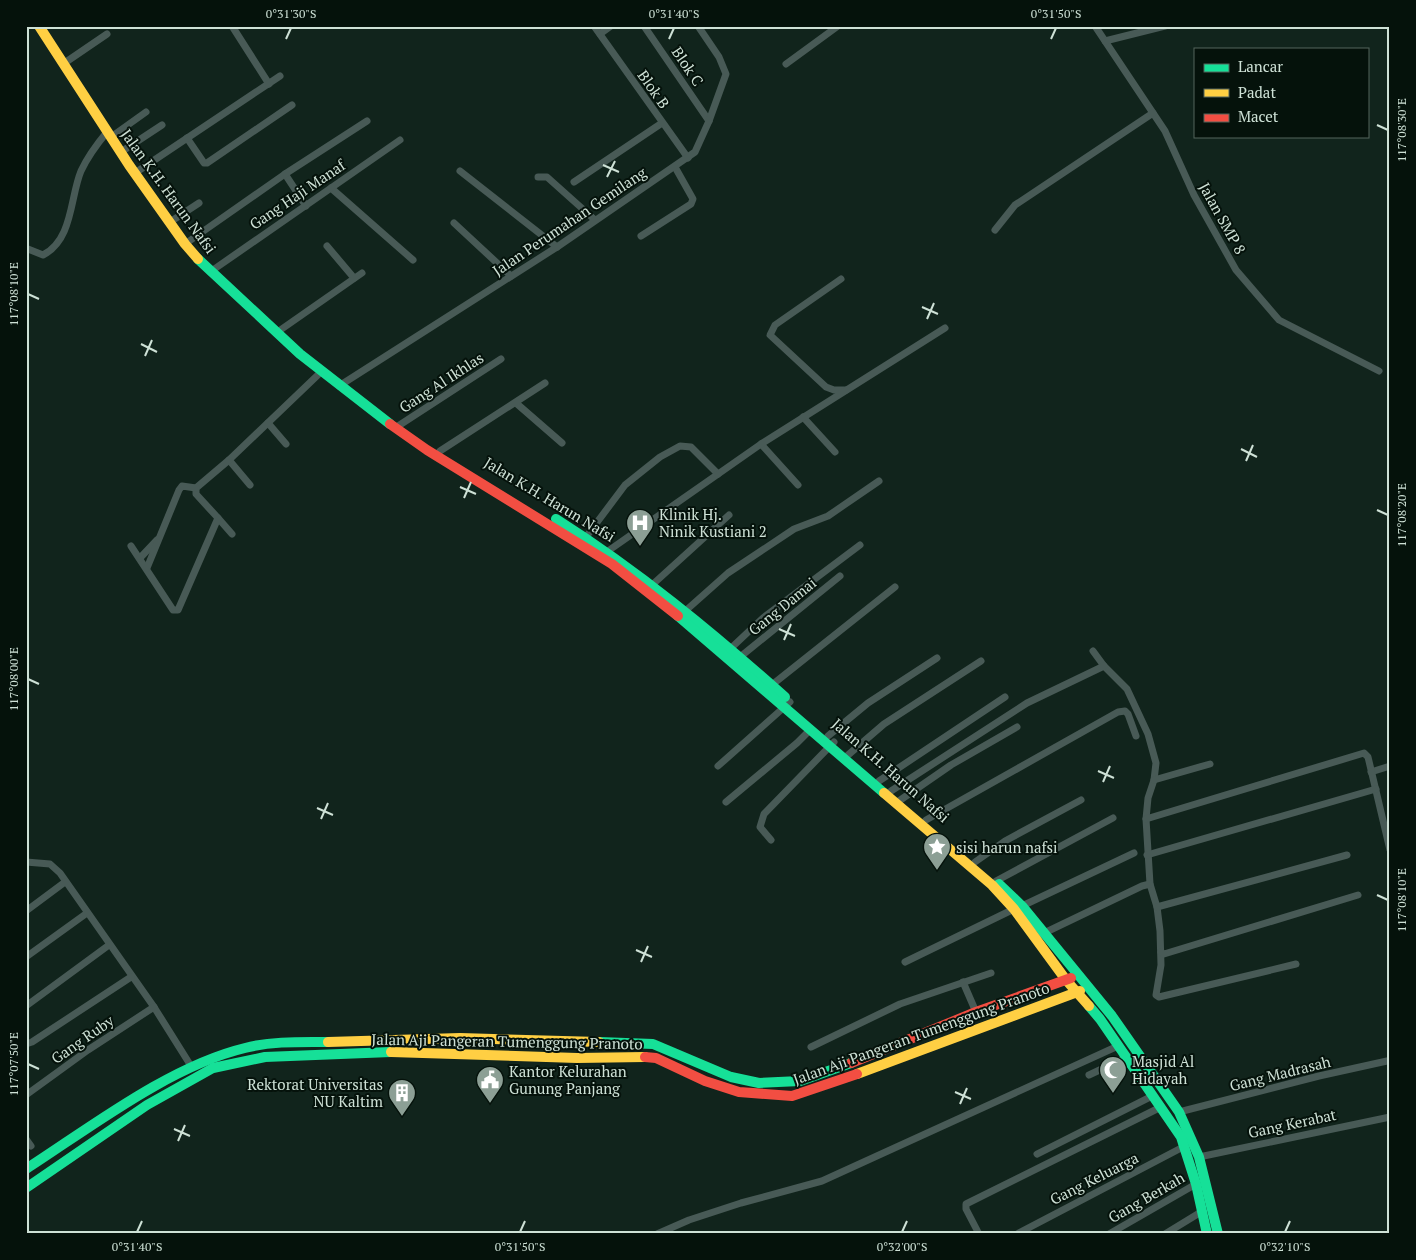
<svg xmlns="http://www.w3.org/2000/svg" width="1416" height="1260" font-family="'PT Serif',serif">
	<rect width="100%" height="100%" fill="#11241c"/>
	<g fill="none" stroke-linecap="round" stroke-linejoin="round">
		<g stroke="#485a56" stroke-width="7">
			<path d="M232,26l37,58"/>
			<path d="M594,26l94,132"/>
			<path d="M644,26l65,95"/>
			<path d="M1095,26l70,105 29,64 42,75 43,50 100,51"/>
			<path d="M600,34l11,-8"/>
			<path d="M1105,41l60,-15"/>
			<path d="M63,64l44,-30"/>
			<path d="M786,64l52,-38"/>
			<path d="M111,137l35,-25"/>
			<path d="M187,138l17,25h3l85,-58"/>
			<path d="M121,152l41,-27"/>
			<path d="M460,171l97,76"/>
			<path d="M135,173l145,-97"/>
			<path d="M285,174l21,32"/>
			<path d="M538,177h9l48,43"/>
			<path d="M574,182l88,-59"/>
			<path d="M331,188l82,72"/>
			<path d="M170,222l29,-19"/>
			<path d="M454,223l57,53"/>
			<path d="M995,230l20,-25 138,-92"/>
			<path d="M641,236l50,-32 2,-5 -18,-32"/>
			<path d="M185,244l100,-70 82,-53"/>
			<path d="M327,246l27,32"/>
			<path d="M26,250l2,-1 15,6c30,-15 27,-58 38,-84 7,-15 16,-27 26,-39"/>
			<path d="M210,272l190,-132"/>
			<path d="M841,279l-66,46 -5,10 56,52 8,3h12"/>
			<path d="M276,333l86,-60"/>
			<path d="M339,386l218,-139 138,-95 14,-31 17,-47 -7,-17 -21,-31"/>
			<path d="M516,403l46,40"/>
			<path d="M803,417l32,35"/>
			<path d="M268,423l18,21"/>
			<path d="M395,428l106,-69"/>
			<path d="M761,444l37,41"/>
			<path d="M440,451l105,-68"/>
			<path d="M229,460l21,25"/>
			<path d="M218,518l14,16"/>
			<path d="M586,537l39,-52 35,-28 20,-11 11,1 27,27"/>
			<path d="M131,546l42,64h5l40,-92 -22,-24v-6l33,-28 92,-88"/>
			<path d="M608,551l153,-107 184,-116"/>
			<path d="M140,558l17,-18"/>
			<path d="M147,568l32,-78 3,-4 14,2"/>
			<path d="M652,585l77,-70"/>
			<path d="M683,613l45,-40 66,-44 34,-13 51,-35"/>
			<path d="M728,651l35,-33 97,-73"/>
			<path d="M1093,651l11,15 23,23 21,45 8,29 -2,17 -6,18 -2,21 4,65 7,23 3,24 1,34 -5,30 3,2 137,-33"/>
			<path d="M740,657l100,-81"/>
			<path d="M768,688l127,-101"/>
			<path d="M828,736l40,-33 69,-45"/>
			<path d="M848,755l36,-31 97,-63"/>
			<path d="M718,766l72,-64"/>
			<path d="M1371,772l19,-6"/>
			<path d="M1154,780l56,-16"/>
			<path d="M879,781l126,-84"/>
			<path d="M891,791l136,-88 77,-37"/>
			<path d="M726,802l71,-59 14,-14"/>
			<path d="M896,803l55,-38 66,-38"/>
			<path d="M1146,819l218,-66 4,4 22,93"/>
			<path d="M926,820l192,-108 7,-1 3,3 8,22"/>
			<path d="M771,840l-11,-13 4,-13 70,-72"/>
			<path d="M1147,855l229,-66"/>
			<path d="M26,862l24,2 10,9 94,134 37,59"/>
			<path d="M975,862l30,-21 76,-41"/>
			<path d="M996,881l117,-63"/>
			<path d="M1022,906l112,-53"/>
			<path d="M1157,907l190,-52"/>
			<path d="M26,911l39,-29"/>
			<path d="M1042,934l100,-48 8,-2"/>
			<path d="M1161,952l3,2 194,-59"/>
			<path d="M26,957l61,-44"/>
			<path d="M905,962l109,-53"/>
			<path d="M963,982l13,30"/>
			<path d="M26,1006l83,-61"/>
			<path d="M26,1044l6,-2 99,-65"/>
			<path d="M811,1047l89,-43 91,-31"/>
			<path d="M1089,1075l36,-17"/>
			<path d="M26,1095l62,-45 66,-43"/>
			<path d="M1179,1112l140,-36 68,-15"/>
			<path d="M26,1139l5,7"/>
			<path d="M1037,1154l115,-58"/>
			<path d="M1199,1157l191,-40"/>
			<path d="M657,1234l32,-14 52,-17 81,-22 296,-135"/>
			<path d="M979,1234l-13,-25v-5l193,-96"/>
			<path d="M1017,1234l168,-88"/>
			<path d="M1109,1234l87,-50"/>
			<path d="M1165,1234l36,-22"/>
		</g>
		<g stroke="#16e098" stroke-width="10">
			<path d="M198,259l102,95 90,70"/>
			<path d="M556,519c82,52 156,113 229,178"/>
			<path d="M678,616l206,177"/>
			<path d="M999,884l23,22 90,110 67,96 20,45 19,77"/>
			<path d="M1089,1006l11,13 81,118 15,47 11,50"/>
			<path d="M599,1042l54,2 78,33 28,6 41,-2 51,-18"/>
			<path d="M26,1169c65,-42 144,-103 219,-121 27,-7 55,-6 83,-6"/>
			<path d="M26,1188l121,-83 66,-37 52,-11 126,-5"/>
		</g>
		<g stroke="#ffcf43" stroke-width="10">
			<path d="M39,26l90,139 56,79 13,15"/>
			<path d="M884,793l108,92 22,24 52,71 23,26"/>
			<path d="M328,1042l132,-4 139,4"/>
			<path d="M391,1052l186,6 68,-1"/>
			<path d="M857,1074l223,-83"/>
		</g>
		<g stroke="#f24e42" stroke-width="10">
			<path d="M390,424l37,26 185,114 66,52"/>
			<path d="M645,1057l11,1 49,23 34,11 53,4 65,-22"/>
			<path d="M851,1063l125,-51 95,-34"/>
		</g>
	</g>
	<path fill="none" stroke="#cee1d6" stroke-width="2" d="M286,39l5,-11M669,39l5,-11M1051,39l5,-11M1377,125l11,5M603,165l16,7M607,177l8,-16M28,294l11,5M922,307l16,7M927,319l7,-16M141,344l16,8M145,356l7,-16M1241,449l16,8M1246,461l7,-16M460,487l16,7M464,498l7,-16M1377,510l11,5M779,629l16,7M784,640l7,-16M28,679l11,5M1098,771l16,7M1103,782l7,-16M317,808l16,7M321,819l7,-16M1377,895l11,5M636,950l16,7M641,962l7,-16M28,1064l11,5M955,1092l16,7M960,1104l7,-16M174,1129l16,7M178,1141l7,-16M137,1232l5,-11M520,1232l5,-11M902,1232l5,-11M1285,1232l5,-11"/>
	<defs>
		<symbol id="hospital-pin" viewBox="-11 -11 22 30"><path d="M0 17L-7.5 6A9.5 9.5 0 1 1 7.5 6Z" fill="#8c9f95" stroke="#05120b"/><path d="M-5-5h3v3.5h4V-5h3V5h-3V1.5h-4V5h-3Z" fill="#fff"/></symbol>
		<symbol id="sight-pin" viewBox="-11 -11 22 30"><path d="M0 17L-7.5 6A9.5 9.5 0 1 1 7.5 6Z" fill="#8c9f95" stroke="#05120b"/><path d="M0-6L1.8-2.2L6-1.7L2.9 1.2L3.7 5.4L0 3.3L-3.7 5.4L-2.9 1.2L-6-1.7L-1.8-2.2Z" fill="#fff"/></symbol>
		<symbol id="mosque-pin" viewBox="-11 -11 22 30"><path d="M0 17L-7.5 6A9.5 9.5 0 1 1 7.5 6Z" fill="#8c9f95" stroke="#05120b"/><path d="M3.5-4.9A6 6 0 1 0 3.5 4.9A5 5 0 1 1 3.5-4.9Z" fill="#fff"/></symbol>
		<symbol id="civic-pin" viewBox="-11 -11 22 30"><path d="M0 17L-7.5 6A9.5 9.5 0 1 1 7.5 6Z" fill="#8c9f95" stroke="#05120b"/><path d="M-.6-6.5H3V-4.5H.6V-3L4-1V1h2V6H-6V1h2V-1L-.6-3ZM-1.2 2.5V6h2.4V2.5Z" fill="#fff"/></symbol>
		<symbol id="building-pin" viewBox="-11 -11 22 30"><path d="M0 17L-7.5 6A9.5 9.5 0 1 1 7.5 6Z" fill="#8c9f95" stroke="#05120b"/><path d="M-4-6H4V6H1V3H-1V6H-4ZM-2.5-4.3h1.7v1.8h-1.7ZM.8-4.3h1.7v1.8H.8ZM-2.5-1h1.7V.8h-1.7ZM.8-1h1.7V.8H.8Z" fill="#fff"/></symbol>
	</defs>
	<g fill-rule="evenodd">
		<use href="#hospital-pin" x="624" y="507" width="32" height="43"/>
		<use href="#sight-pin" x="921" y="831" width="32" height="43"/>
		<use href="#mosque-pin" x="1097" y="1054" width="32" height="43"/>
		<use href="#civic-pin" x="474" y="1064" width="32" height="43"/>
		<use href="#building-pin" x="386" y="1077" width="32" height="43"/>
	</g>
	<g text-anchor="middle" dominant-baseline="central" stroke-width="4" stroke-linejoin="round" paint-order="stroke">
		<g font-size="15" fill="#cee1d6" stroke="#05120b">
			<text transform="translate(688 66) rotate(56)">Blok C</text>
			<text transform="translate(654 89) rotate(55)">Blok B</text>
			<text transform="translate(169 191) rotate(54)">Jalan K.H. Harun Nafsi</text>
			<text transform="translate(297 194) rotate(-34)">Gang Haji Manaf</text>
			<text transform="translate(1223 218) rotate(61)">Jalan SMP 8</text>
			<text transform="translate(569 221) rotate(-34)">Jalan Perumahan Gemilang</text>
			<text transform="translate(441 382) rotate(-33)">Gang Al Ikhlas</text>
			<text transform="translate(550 499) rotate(31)">Jalan K.H. Harun Nafsi</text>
			<text transform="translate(782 606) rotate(-39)">Gang Damai</text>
			<text transform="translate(891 770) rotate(41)">Jalan K.H. Harun Nafsi</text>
			<text transform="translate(921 1033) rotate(-20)">Jalan Aji Pangeran Tumenggung Pranoto</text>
			<text transform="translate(82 1039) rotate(-35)">Gang Ruby</text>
			<text transform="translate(507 1041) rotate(1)">Jalan Aji Pangeran Tumenggung Pranoto</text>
			<text transform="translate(1280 1073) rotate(-14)">Gang Madrasah</text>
			<text transform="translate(1292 1123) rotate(-12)">Gang Kerabat</text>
			<text transform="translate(1094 1178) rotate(-27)">Gang Keluarga</text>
			<text transform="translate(1146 1197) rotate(-30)">Gang Berkah</text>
		</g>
		<g font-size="15" fill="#cee1d6" stroke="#05120b" text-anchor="start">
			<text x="659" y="514">Klinik Hj.<tspan x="659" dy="17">Ninik Kustiani 2</tspan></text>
			<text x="956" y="847">sisi harun nafsi</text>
			<text x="1132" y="1061">Masjid Al<tspan x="1132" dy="17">Hidayah</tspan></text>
			<text x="509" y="1071">Kantor Kelurahan<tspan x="509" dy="17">Gunung Panjang</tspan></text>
			<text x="383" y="1084" text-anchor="end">Rektorat Universitas<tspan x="383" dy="17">NU Kaltim</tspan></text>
		</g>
	</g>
	<rect width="1416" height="1260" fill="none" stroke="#05120b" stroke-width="55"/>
	<rect x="1194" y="48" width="175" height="90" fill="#05120b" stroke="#55655c"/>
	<rect x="1204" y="64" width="25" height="8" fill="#16e098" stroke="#55655c"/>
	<text x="1238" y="72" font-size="15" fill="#cee1d6">Lancar</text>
	<rect x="1204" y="89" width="25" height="8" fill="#ffcf43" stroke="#55655c"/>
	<text x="1238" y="98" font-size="15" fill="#cee1d6">Padat</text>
	<rect x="1204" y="114" width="25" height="8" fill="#f24e42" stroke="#55655c"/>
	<text x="1238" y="122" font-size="15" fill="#cee1d6">Macet</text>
	<rect x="28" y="28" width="1360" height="1204" fill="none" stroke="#cee1d6" stroke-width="2"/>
	<g font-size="12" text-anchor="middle" fill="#cee1d6">
		<text x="291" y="18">0°31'30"S</text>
		<text x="674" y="18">0°31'40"S</text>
		<text x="1056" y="18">0°31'50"S</text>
		<text transform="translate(1402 130) rotate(-90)" y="4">117°08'30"E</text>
		<text transform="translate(14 294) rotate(-90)" y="4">117°08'10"E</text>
		<text transform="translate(1402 515) rotate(-90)" y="4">117°08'20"E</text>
		<text transform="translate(14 679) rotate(-90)" y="4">117°08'00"E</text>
		<text transform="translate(1402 900) rotate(-90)" y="4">117°08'10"E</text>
		<text transform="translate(14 1064) rotate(-90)" y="4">117°07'50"E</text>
		<text x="137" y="1251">0°31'40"S</text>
		<text x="520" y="1251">0°31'50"S</text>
		<text x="902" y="1251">0°32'00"S</text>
		<text x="1285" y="1251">0°32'10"S</text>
	</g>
</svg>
